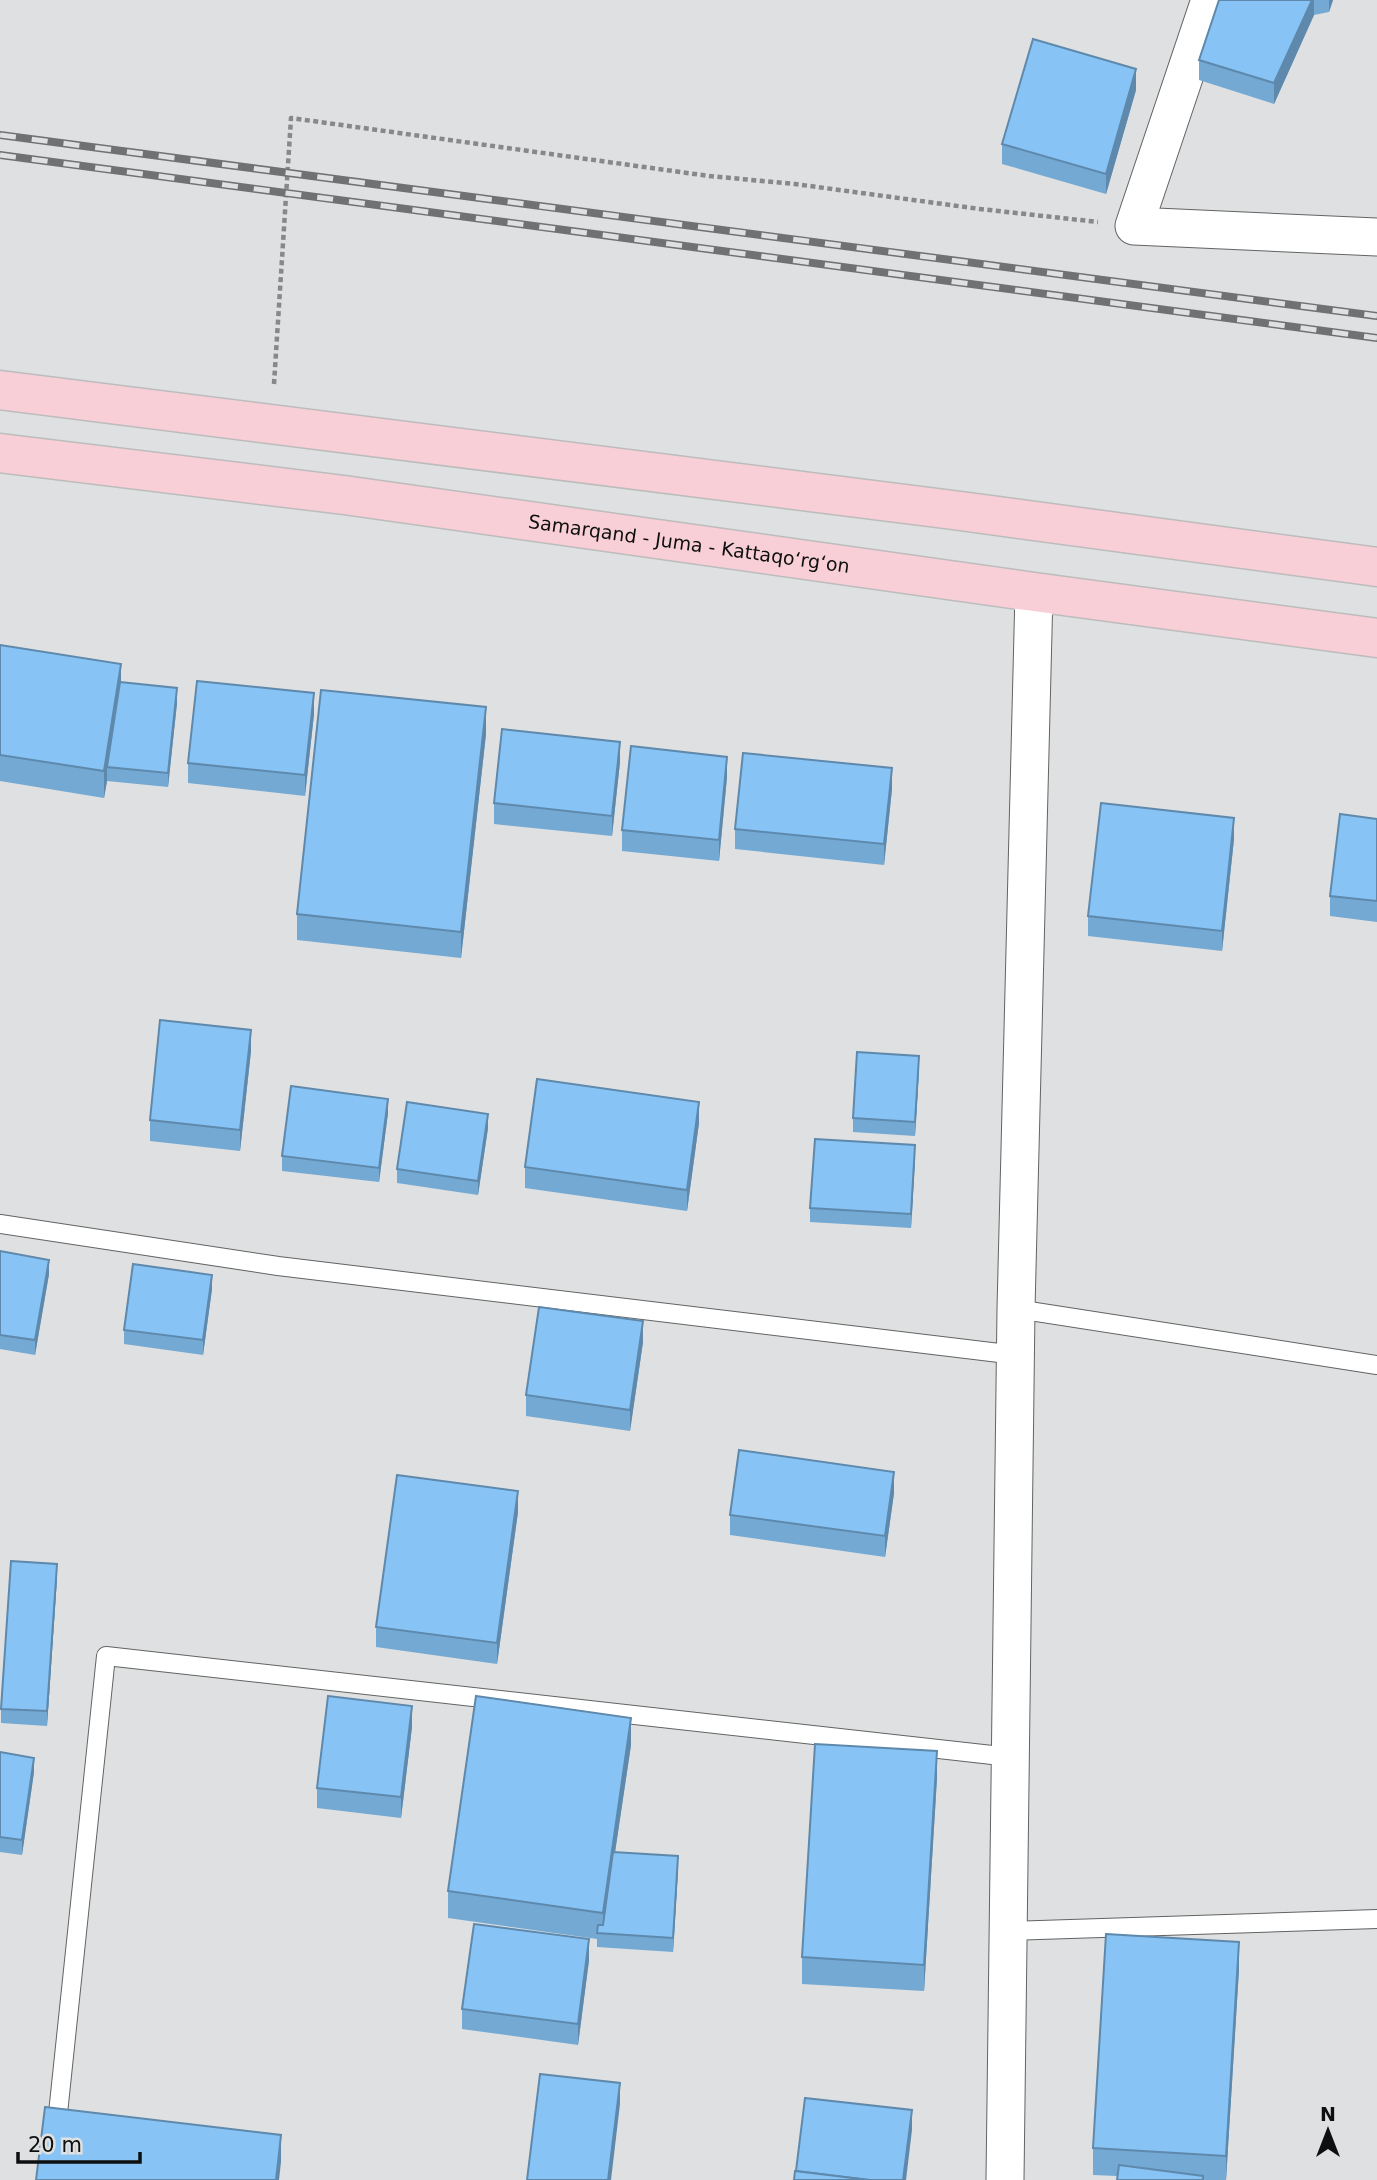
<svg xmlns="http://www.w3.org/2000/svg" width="1377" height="2180" font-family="'DejaVu Sans',sans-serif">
	<rect width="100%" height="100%" fill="#dfe0e1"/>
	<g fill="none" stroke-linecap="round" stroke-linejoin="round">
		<defs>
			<g id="service">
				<path d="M0,1224l278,42 738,89"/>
				<path d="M1016,1309l361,56"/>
				<path d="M1008,1931l369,-12"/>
				<path d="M51,2180l55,-524 904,101"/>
			</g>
			<g id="minor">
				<path d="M1210,0l-76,226 243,11"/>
				<path d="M1005,2180l11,-871 18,-717"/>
			</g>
			<g id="primary">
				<path d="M0,390l953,120 424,57"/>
				<path id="s1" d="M0,453l344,42 690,97 343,46"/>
			</g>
		</defs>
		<use href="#service" stroke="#626363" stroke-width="20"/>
		<use href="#minor" stroke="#626363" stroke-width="39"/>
		<use href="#primary" stroke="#bcbcbc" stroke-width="41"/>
		<path stroke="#878889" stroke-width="4.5" stroke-dasharray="5 3.5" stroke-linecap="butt" d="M274,384l17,-266 418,58 86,8 185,25 118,13"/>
		<use href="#service" stroke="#fff" stroke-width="18"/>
		<use href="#minor" stroke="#fff" stroke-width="37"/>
		<use href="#primary" stroke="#f8cfd7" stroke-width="38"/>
		<defs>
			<g id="rail">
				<path d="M0,135l1377,181"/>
				<path d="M0,155l1377,183"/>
			</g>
		</defs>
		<use href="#rail" stroke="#707172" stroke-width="8"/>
		<use href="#rail" stroke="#dfe0e1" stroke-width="5" stroke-dasharray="16" stroke-linecap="butt"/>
	</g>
	<g fill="#74a9d3">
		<path d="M1219,0h114l-4,12 -15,3 -40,89 -75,-24v-20z"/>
		<path d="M1136,90l-30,104 -104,-30v-20z"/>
		<path d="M0,645l121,38 56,20 -9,84 -61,-6 -3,17 -104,-17z"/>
		<path d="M314,714l-9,82 -117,-13v-20z"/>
		<path d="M486,734l-25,224 -164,-18v-26z"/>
		<path d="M620,762l-8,74 -118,-12v-21z"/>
		<path d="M727,777l-8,84 -97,-10v-21z"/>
		<path d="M892,789l-8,76 -149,-16v-20z"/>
		<path d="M1377,819v103l-47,-6v-20z"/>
		<path d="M1234,839l-12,112 -134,-15v-20z"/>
		<path d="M251,1051l-11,100 -90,-10v-21z"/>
		<path d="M919,1070l-4,66 -62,-4v-14z"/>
		<path d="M388,1113l-9,69 -97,-11v-15z"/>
		<path d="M699,1123l-12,88 -162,-23v-21z"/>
		<path d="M488,1128l-10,67 -81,-12v-14z"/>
		<path d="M915,1159l-4,69 -101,-6v-14z"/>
		<path d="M0,1251l49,23 -14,81 -35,-6z"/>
		<path d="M212,1289l-9,66 -79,-11v-14z"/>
		<path d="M643,1342l-13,89 -104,-15v-21z"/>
		<path d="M894,1493l-9,64 -155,-22v-20z"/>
		<path d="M518,1512l-21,152 -121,-17v-20z"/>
		<path d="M57,1578l-10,148 -46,-3v-14z"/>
		<path d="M412,1727l-11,91 -84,-10v-20z"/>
		<path d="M631,1745l-16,107 63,18 -5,82 -76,-5v-8l-149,-21v-27z"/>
		<path d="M0,1752l34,20 -12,83 -22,-3z"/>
		<path d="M937,1778l-13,213 -122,-7v-27z"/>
		<path d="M589,1960l-11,85 -116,-16v-20z"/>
		<path d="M1239,1969l-13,211h-109v-4l-24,-1v-27z"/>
	</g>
	<g fill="#5e89ac">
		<path d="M1312,0h2v15l-40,89v-21z"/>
		<path d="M1329,0h4l-4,12z"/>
		<path d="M1136,69v21l-30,104v-20z"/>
		<path d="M121,664v26l-14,77v14l-3,17v-27z"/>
		<path d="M177,688v15l-9,84v-14z"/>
		<path d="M314,693v21l-9,82v-21z"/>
		<path d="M486,707v27l-25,224v-26z"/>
		<path d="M620,742v20l-8,74v-20z"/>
		<path d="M727,757v20l-8,84v-21z"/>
		<path d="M892,768v21l-8,76v-21z"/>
		<path d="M1234,818v21l-12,112v-20z"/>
		<path d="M251,1030v21l-11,100v-21z"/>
		<path d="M919,1056v14l-4,66v-14z"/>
		<path d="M388,1099v14l-9,69v-14z"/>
		<path d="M699,1102v21l-12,88v-21z"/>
		<path d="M488,1114v14l-10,67v-14z"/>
		<path d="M915,1145v14l-4,69v-14z"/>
		<path d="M49,1260v14l-14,81v-15z"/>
		<path d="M212,1275v14l-9,66v-15z"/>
		<path d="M643,1321v21l-13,89v-21z"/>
		<path d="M894,1472v21l-9,64v-21z"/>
		<path d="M518,1491v21l-21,152v-21z"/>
		<path d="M57,1564v14l-10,148v-15z"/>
		<path d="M412,1706v21l-11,91v-21z"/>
		<path d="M631,1718v27l-28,188v-20z"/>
		<path d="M937,1751v27l-13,213v-26z"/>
		<path d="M34,1758v14l-12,83v-15z"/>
		<path d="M678,1856v14l-5,82v-14z"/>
		<path d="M589,1939v21l-11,85v-21z"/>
		<path d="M1239,1942v27l-13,211v-24z"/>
		<path d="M620,2083v21l-9,76h-3z"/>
		<path d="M912,2110v20l-6,50h-3z"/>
		<path d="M281,2135v27l-2,18h-3z"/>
	</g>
	<g fill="#87c4f5" stroke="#5e89ac" stroke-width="2">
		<path d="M1219,0h93l-38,83 -75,-23z"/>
		<path d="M1033,39l103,30 -30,105 -104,-30z"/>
		<path d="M0,645l121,19 -17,107 -104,-16z"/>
		<path d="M197,681l117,12 -9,82 -117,-12z"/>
		<path d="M120,682l57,6 -9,85 -61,-6z"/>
		<path d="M321,690l165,17 -25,225 -164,-18z"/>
		<path d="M502,729l118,13 -8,74 -118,-13z"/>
		<path d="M631,746l96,11 -8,83 -97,-10z"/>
		<path d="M743,753l149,15 -8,76 -149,-15z"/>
		<path d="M1101,803l133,15 -12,113 -134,-15z"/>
		<path d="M1340,814l37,5v82l-47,-5z"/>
		<path d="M160,1020l91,10 -11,100 -90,-10z"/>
		<path d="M857,1052l62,4 -4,66 -62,-4z"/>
		<path d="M537,1079l162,23 -12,88 -162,-23z"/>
		<path d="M291,1086l97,13 -9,69 -97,-12z"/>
		<path d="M407,1102l81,12 -10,67 -81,-12z"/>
		<path d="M815,1139l100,6 -4,69 -101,-6z"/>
		<path d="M0,1251l49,9 -14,80 -35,-5z"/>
		<path d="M133,1264l79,11 -9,65 -79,-10z"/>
		<path d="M539,1307l104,14 -13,89 -104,-15z"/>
		<path d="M739,1450l155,22 -9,64 -155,-21z"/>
		<path d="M397,1475l121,16 -21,152 -121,-16z"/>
		<path d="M11,1561l46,3 -10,147 -46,-2z"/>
		<path d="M328,1696l84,10 -11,91 -84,-9z"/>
		<path d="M476,1696l155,22 -28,195 -155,-22z"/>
		<path d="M815,1744l122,7 -13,214 -122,-8z"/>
		<path d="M0,1752l34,6 -12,82 -22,-3z"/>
		<path d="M613,1852l65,4 -5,82 -76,-5 1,-8h5z"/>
		<path d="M474,1924l115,15 -11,85 -116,-15z"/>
		<path d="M1106,1934l133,8 -13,214 -133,-8z"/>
		<path d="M540,2074l80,9 -12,97h-81z"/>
		<path d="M805,2098l107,12 -9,70h-34l-73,-9z"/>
		<path d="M45,2107l236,28 -5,45h-240z"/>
		<path d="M1119,2165l84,11v4h-86z"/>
		<path d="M795,2171l74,9h-75z"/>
	</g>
	<g text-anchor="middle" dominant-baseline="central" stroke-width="5" stroke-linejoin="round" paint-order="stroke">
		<g font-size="19" fill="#0e0f0f" stroke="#dfe0e1">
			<text stroke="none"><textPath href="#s1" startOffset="695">Samarqand - Juma - Kattaqo‘rg‘on</textPath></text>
		</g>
	</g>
	<g transform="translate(1328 2131)" stroke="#dfe0e1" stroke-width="5" paint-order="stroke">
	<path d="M0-5L12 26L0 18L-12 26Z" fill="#0e0f0f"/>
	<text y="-10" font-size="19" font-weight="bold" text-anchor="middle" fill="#0e0f0f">N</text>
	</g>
	<path d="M18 2152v10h122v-10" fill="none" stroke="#0e0f0f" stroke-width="3.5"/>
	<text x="28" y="2152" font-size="21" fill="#0e0f0f" stroke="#dfe0e1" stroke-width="5" paint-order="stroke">20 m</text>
</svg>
